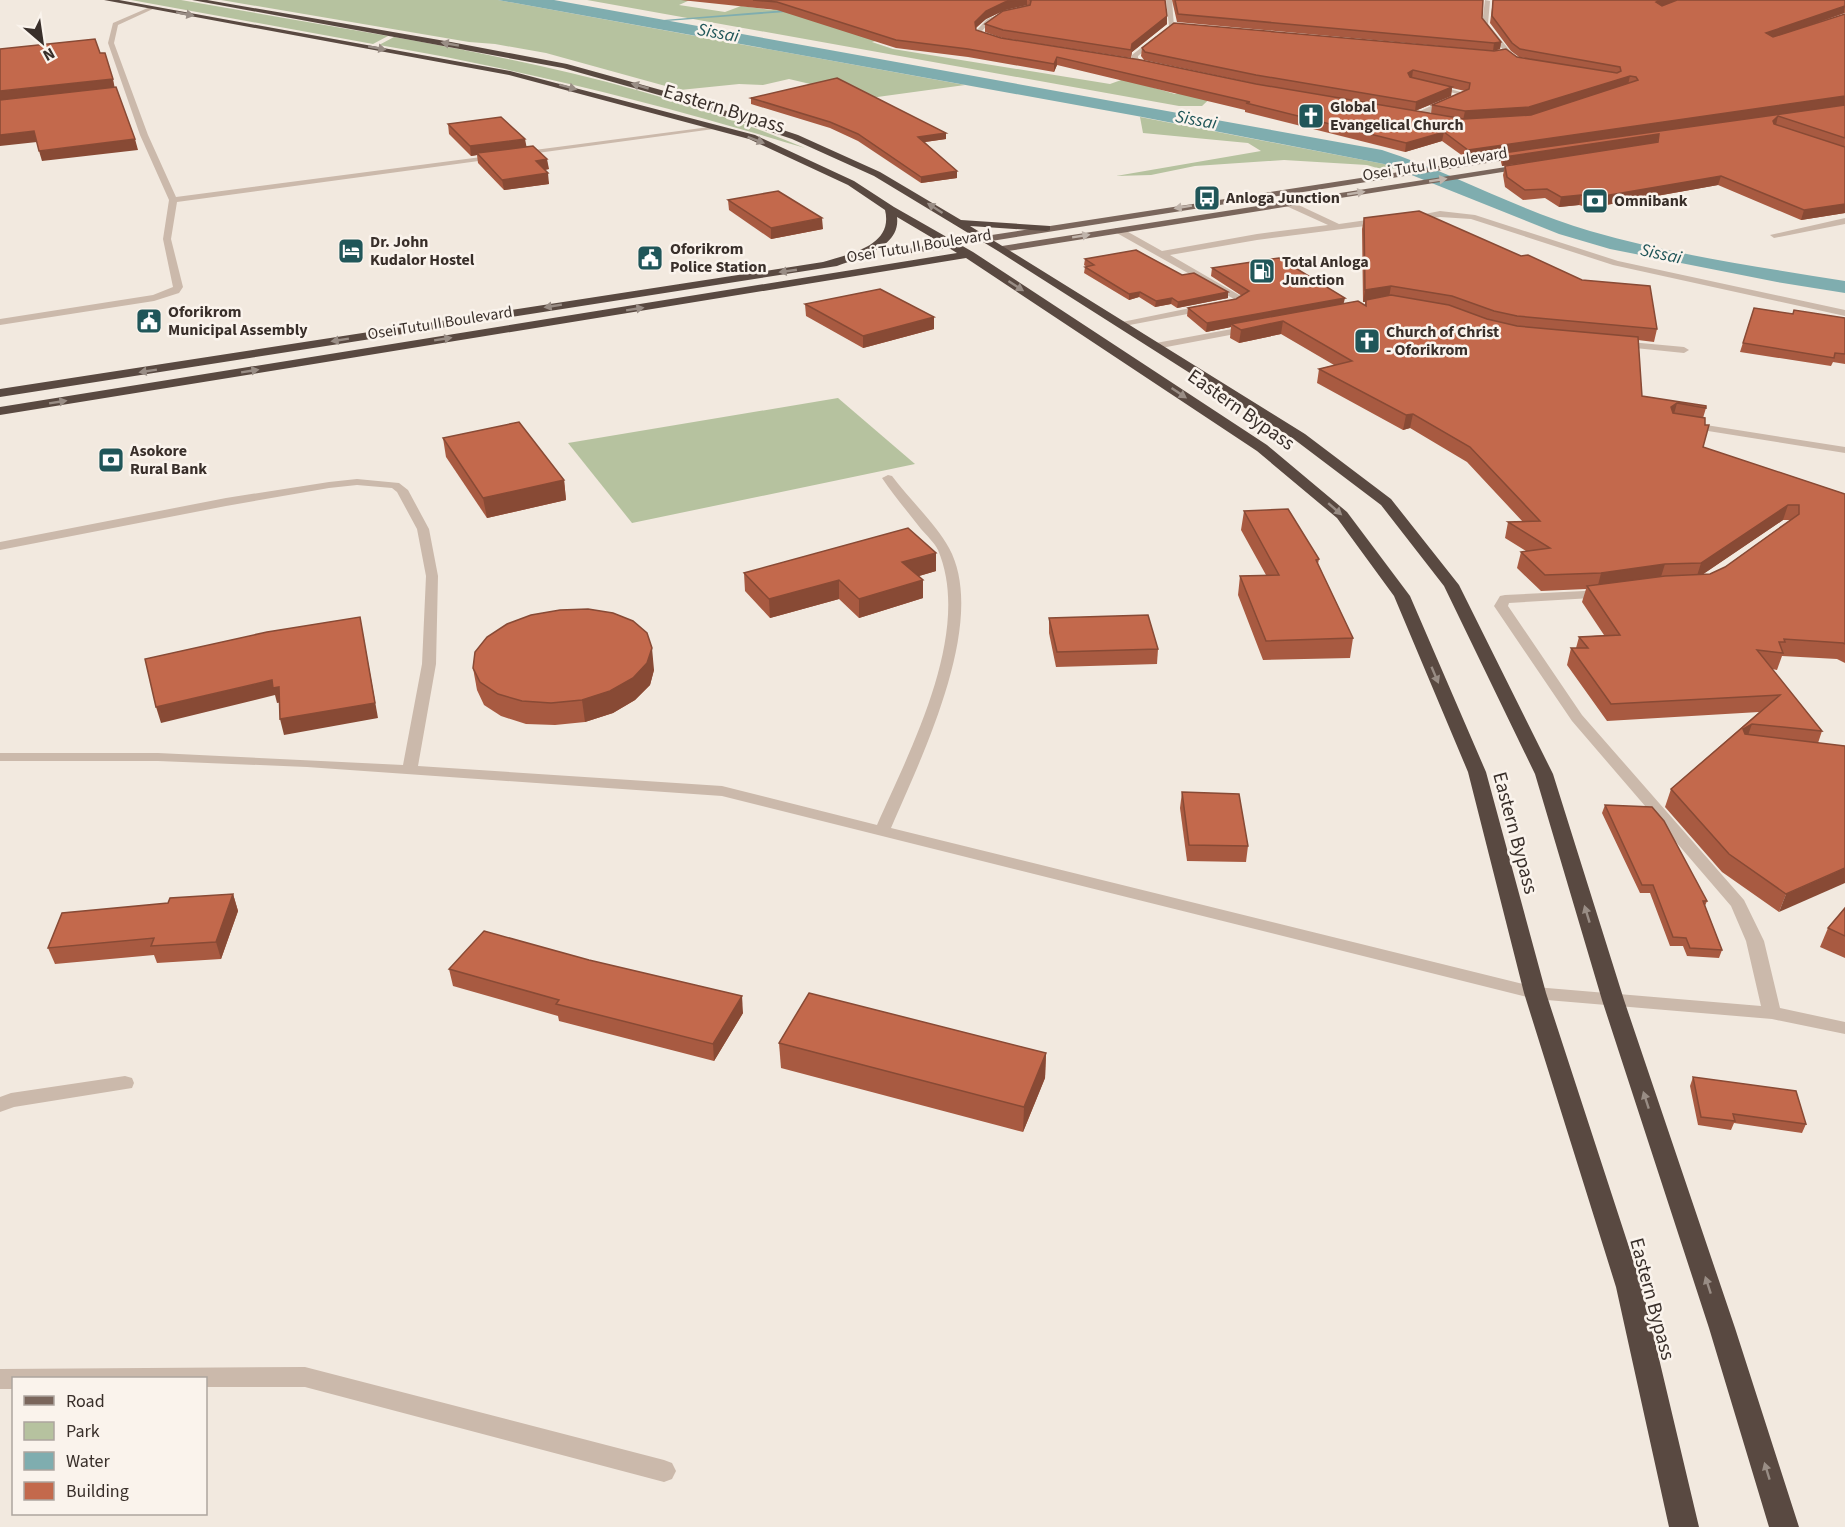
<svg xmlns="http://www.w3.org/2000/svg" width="1845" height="1527" font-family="'Source Sans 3',sans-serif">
	<rect width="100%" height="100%" fill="#f2e9df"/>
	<g fill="#b6c29f">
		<path d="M131,0h50l207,36 -15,8z"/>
		<path d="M221,0h277l467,85 -95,13 -81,-19 -26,6 -24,-1 -59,6 -134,-37 -51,-9 -26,-2z"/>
		<path d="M587,0h103l-11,5 46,7 16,-6 30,4 27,-10 98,35 -24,7 21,7 217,35 14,-5 51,15 33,-11 10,8 -16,15h-23z"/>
		<path d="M394,37c140,25 279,55 411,111 -138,-42 -283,-79 -426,-103z"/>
		<path d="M1140,117l244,47 13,4 -13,2 -17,-5 -83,-5 -89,6 -44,9 -35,1 145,-25 -13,-8 -105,-10z"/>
		<path d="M838,398l77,66 -283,59 -64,-80z"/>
	</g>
	<path fill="#7fadaf" d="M498,0h56l828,150c71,23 136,60 208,81 83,24 170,36 255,50v12l-68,-11 -167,-33 -51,-15 -175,-70 -247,-48z"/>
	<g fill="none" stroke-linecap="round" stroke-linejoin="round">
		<path fill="#7fadaf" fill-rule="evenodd" d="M820,0h6l-26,11 -147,11 -2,-1 148,-12z"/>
		<g fill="#cbb9ab" fill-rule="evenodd">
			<path d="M1166,0h6l2,27 -5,-1z"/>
			<path d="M1485,0l5,1 -2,23 32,39h-4l-12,-9v-3l-22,-27z"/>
			<path d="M150,7l5,1 -37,17 -4,18 34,92 28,62 541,-71 4,2 -544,74 -6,37 12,48 -4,6 -25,8 -154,24v-6l153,-24 20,-8 -10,-48 6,-39 -29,-65 -32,-92 5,-20z"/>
			<path d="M1009,10l5,1 -23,10 -9,10 1,4 12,4v2l-17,-4 -2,-6 11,-12z"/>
			<path d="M1156,36l5,1 -23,19v2l5,4 15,4c-8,5 -20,0 -26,-7v-4z"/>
			<path d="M1432,84l36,10 -51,25h-6v-4l47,-21 -28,-7z"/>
			<path d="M1284,201h6l49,23 42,-6 4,3 -4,3 -124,16 -87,15 76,44 -11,6 -116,22 -2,-2 5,-3 112,-23 -119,-67v-4h6l41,23 95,-17 71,-9 -44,-20z"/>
			<path d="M1440,211l35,4 143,46 227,49v6l-232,-51 -142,-46 -31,-2 -32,4 -4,-3z"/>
			<path d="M1845,218v6l-71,14 -4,-3z"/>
			<path d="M1248,326l5,3 -2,2 -95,18 -5,-3 5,-3z"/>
			<path d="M1619,341l65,6 5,3 -5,3 -69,-7v-4z"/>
			<path d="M1687,422l158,25v6l-162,-26v-4z"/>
			<path d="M888,475l4,1c17,23 44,48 57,72 40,73 -28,210 -58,280l644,159 226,19 -15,-65 -15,-35 -159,-185 -78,-115 6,-10 5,-1 99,-5 6,4 -1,3 -100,6 -1,3 74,109 162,185 20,41 16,67 65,14v12l-73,-15 -237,-20 -813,-203 -415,-29 -149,-6h-158v-8h158l245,12 19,-101 4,-88 -9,-47 -20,-37 -5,-4 -35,-3 -28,3 -103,18 -226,44v-8l226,-44 103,-16 28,-3 42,4 9,7 21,39 9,47 -2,88 -18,102 304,20 155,39c33,-75 96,-193 61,-275 -4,-8 -11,-14 -17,-21 -13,-17 -27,-33 -39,-51z"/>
			<path d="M125,1076l7,2 2,5 -2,5 -118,19 -14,5v-15l11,-4z"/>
			<path d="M305,1367l359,93 8,3 4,8 -4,8 -8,3 -359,-95h-99v-9h-192v11h-14v-20z"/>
		</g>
		<g fill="#7a665c" fill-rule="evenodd">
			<path d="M1522,153l4,2 -1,2 -540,85 -4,-3 4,-3z"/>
			<path d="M1525,164l4,2 -1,2 -526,84 -4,-3 4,-3z"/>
		</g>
		<g fill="#594941" fill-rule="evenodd">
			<path d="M104,0h15l391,71 245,64 99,46 40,26 79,45 294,193 80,67 63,84 76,176 60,221 96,294 57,240h-30l-53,-240 -92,-294 -56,-221 -74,-176 -57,-78 -80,-67 -291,-193 -966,157v-8l957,-154 -8,-5 -59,8v-4l51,-9 -44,-26c4,31 -40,41 -60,49l-837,131v-8l823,-127c26,-8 71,-16 62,-52l-37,-25 -99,-46 -240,-64z"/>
			<path d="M192,0h15l244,42 116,22 112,31 119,40 82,37 81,48 89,6v4l-4,1 -76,-5 335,208 86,65 68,86 94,189 71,226 111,328 64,199h-30l-60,-199 -107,-328 -67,-226 -91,-188 -63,-81 -86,-65 -297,-189 -124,-75 -82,-37 -119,-40 -110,-31z"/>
		</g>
	</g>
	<g fill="#a85a41" fill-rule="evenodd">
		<path d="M681,0h484l2,24 -35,28 -1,6 -129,-20 -17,-6v-8l42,-19 -22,5 -19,9 -10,9v2l25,8 246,44 -103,-22 -3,-4 1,-8 375,9 25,4 -23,-4 -8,-6 -21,-28 3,-23h352v13l-51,18 51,-17v199l-44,7 -83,-35 -129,23 -10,-3 -20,2 -14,-9 -22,2 -18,-13 -2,-12 2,-9 24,-4 -27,4 -1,-4 2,-8 -36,5 -25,-18 -37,11 -160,-40v-2l-188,-45 -3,7 -86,-15 -72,-9 -119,-38zM1452,88l13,3 -33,14 -1,9 -16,-3 36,-15zM1567,104l-36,11h-2z"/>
		<path d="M1172,0h311l-1,18 19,24 -1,7 -7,2 -316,-29z"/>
		<path d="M751,98l195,41 -21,3 32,36 -36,5 -63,-42 -28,-13 -79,-24z"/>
		<path d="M448,124l78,23 23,22 -4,1 4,14 -45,6 -26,-27 -1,-8 -6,1 -22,-22z"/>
		<path d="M728,200l95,29 -52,10 -42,-29z"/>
		<path d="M1364,218l293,111 -3,13 -16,-2 4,56 64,12 -3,10v29l142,47v169l-8,-4 -55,-3 -5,14 -5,-1 50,62 -4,12 27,3 -66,166 -57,-40 -57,-65 6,-18 88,-77 -152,9 -40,-56 4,-17h5l3,-11 25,-2 -22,-33 4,-13 -45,2 -24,-23 4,-16 5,-1 -21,-13 3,-16h15l-56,-60 -57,-34 -7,2 -86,-47 2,-14 15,-4 -53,-31 -42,9 -9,-5 1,-11 -25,5 -19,-16 1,-8 48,-9 6,-3 -31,-20 1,-8 132,36 21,1v-3h-2l-1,-73zM1783,520h7l-65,47 -15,7h-7z"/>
		<path d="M1085,259l97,16 46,17v6l-51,10 -6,-4 -16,3 -16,-10 -10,3 -45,-27 1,-6h2l-3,-2z"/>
		<path d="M805,304l129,25 -71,19 -57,-32z"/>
		<path d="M1754,308l38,6 53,4v46l-12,-2 -2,4 -91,-14z"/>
		<path d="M443,438l121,42 2,20 -79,18 -41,-61z"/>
		<path d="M1244,511l75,48 -1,5 35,74 -3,20 -87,2 -25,-65 2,-19 26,-1 -25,-45z"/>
		<path d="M936,553v18l-17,5 4,22 -64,20 -20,-19 -69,19 -25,-27 -1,-18z"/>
		<path d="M1049,618l109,31 -1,15 -101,3 -7,-34z"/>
		<path d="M473,668l181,2 -4,15 -15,15 -22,13 -28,9 -30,3 -29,-1 -25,-8 -17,-11 -7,-15z"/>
		<path d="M1182,792l66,54 -2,16 -59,-1 -7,-53z"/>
		<path d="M1605,805l102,96 -2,5 17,44 -3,8 -32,-2 -4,-10h-13l-20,-53h-10l-38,-80z"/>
		<path d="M233,894l5,17 -17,48 -64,4 -3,-8 -99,9 -7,-16 120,-45z"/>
		<path d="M1845,908v50l-25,-11 8,-19z"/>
		<path d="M449,969l294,44 -29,48 -155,-40 -1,-5 -105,-30z"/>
		<path d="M779,1043l267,10 -1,25 -22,54 -242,-64z"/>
		<path d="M1693,1077l113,47 -4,9 -68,-10 -3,7 -33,-5 -8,-39z"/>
	</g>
	<g fill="#884a35">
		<path d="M1015,0h12v5l-22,5 -19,9 -12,10 1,-7 11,-11 19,-9z"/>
		<path d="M1660,0h17l-23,9 2,-7z"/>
		<path d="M1845,6l-1,7 -80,28 2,-8z"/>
		<path d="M1167,16v8l-35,28 -1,6 1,-14z"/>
		<path d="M1501,42l-1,7 -7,2 1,-8z"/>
		<path d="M1057,57v8l-3,7v-8z"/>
		<path d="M1413,70l-1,8 -5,4 1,-9z"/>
		<path d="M1630,76l-2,9 -100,31 -65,4 2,-9z"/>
		<path d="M113,79l2,10 -115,13v-11z"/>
		<path d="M1452,87l-1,9 -36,15 1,-9z"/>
		<path d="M1845,96v9l-378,54 1,-9z"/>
		<path d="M1778,116l-2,9 -6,5 3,-9z"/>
		<path d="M34,131l3,11 -37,4v-11z"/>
		<path d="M1444,132l-2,9 -37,11 1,-9z"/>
		<path d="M946,133v6l-28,4v-6z"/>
		<path d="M1659,134l-2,9 -155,23 2,-9z"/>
		<path d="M135,139l3,11 -96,11 -3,-10z"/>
		<path d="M525,139l2,10 -50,4v2l-6,1 -1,-10z"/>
		<path d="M547,159l2,10 -11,2 -2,-10z"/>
		<path d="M957,171v7l-36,5v-6z"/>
		<path d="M548,173l1,11 -45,6 -2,-10z"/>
		<path d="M1721,176l-3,9 -129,23 3,-10z"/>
		<path d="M1581,195l-2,10 -20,2 2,-10z"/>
		<path d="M1845,204v9l-44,7 3,-10z"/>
		<path d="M822,218l1,11 -52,10v-11z"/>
		<path d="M1391,286l-2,12 -26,4 2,-12z"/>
		<path d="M1140,292l-1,5 -10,3v-6z"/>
		<path d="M1228,292v6l-51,10 1,-6z"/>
		<path d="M1172,298l-1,6 -16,3 1,-6z"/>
		<path d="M1345,298l-2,8 -112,18v3l-25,5 1,-9z"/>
		<path d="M934,317v12l-71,19v-12z"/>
		<path d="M1283,321l-2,13 -42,9 2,-13z"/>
		<path d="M1677,403l-4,15 -2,-11z"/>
		<path d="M1413,414l-3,14 -7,2 3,-15z"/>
		<path d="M564,480l2,20 -79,18 -4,-20z"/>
		<path d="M1788,505l-5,15 -87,59 5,-16z"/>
		<path d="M936,553v18l-34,10v-19z"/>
		<path d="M1665,564l-5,16 -63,9 4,-16z"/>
		<path d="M839,580v19l-69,19 -1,-19z"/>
		<path d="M923,580v18l-64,20v-19z"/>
		<path d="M360,617l18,101 -94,17 -4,-16z"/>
		<path d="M652,648l2,22 -4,15 -15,15 -22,13 -28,9 -3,-22z"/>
		<path d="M272,680l7,7 4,15 -6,1 -2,-8 -114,28 -5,-16z"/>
		<path d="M1752,724l-6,17 -3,-12z"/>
		<path d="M1845,868v15l-66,29 7,-18z"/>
		<path d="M233,894l5,17 -17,48 -5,-17z"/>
		<path d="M742,996l1,17 -29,48 -1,-17z"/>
		<path d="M1046,1053l-1,25 -22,54 1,-25z"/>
	</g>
	<g fill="#c3694c" stroke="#884a35" stroke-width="1.5">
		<path d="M753,0h262l-10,2 -19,9 -11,11 1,8 25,8 140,22 115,24 208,35 67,-4 107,-35 -2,-3 -6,-1 -101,31 -64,4 -33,-6 37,-16 1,-6 -57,-13 -5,3 2,4 42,10 -36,15 -160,-27 -111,-23 -3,-4 32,-25 320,28 12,-2 11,8 100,16 4,-2 -1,-4 -100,-18 -8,-6 -20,-27 1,-16h167l-4,2 6,4 15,-6h168v6l-79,27 7,4 72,-23v82l-377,54 -24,-18 -38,11 -160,-40 4,-1 -193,-45 -3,7 -86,-15 -72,-9 -119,-38z"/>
		<path d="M1030,0h135l2,16 -35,28 -1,6 -128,-20 -18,-6 18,-13 27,-6 1,-4z"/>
		<path d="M1175,0h308l-1,18 19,24 -7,1 -316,-29z"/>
		<path d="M95,39l5,14h5l8,26 -113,12v-42z"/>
		<path d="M837,78l109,55 -28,4 39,34 -36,6 -63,-43 -28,-12 -79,-24z"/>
		<path d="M116,87l19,52 -96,12 -5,-20 -34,4v-35z"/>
		<path d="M1845,105v33l-67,-22 -5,5 1,3 71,23v57l-41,6 -83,-34 -129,22 -11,-3 -20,2 -14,-8 -22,1 -18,-13 -2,-11 153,-24 1,-8 -155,23 -1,-4z"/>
		<path d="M501,117l24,22 -55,7 -22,-22z"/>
		<path d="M533,146l14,13 -11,2 12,12 -46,7 -25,-27z"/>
		<path d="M778,191l44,27 -51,10 -43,-28z"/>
		<path d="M1419,211l102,45 7,-1 54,25 68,6 7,43 -140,-13 -23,-5 -42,-15 -61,-10 -26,4 -1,-72z"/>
		<path d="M1136,250l46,25 12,-2 34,19 -50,10 -6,-4 -16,3 -16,-9 -11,2 -44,-27 9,-2 -9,-6z"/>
		<path d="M1279,258l66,40 -138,25 -19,-15 48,-9 13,-8 -37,-23z"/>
		<path d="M880,289l54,28 -71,19 -58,-32z"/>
		<path d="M1391,295l58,10 38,14 30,7 121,11 4,59 64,10v2l-29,-5 -6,4 2,6 32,5v7h4l-6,22 142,47v150l-2,-1 -59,-4 1,3h-6l4,11 -26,-3 65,81 -70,-7 -9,5 2,5 100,12v122l-59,26 -57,-40 -58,-65 109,-94 -169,9 -40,-56h17l-9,-11 41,-2 -33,-49 78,-10 45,-2 15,-7 74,-53v-9h-11l-87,58 -36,1 -64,9 -56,2 -24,-23 29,-4 -42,-26 32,-1 -70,-74 -57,-33 -7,1 -87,-46 33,-8 -69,-40 -42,9 -10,-6 127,-23 8,5v-6z"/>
		<path d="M1754,308l39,6 1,-4 51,8v36l-10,-1 -1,5 -91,-15z"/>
		<path d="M519,422l45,58 -81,18 -40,-60z"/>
		<path d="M1288,509l31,50 -3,1 37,78 -87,3 -26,-65 39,-1 -35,-64z"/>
		<path d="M908,528l28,25 -34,9 21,18 -64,19 -20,-19 -70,19 -25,-26z"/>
		<path d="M588,609l25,4 20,8 14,12 5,15 -5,15 -14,15 -23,13 -28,9 -31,3 -29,-2 -24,-7 -18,-12 -7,-14 2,-16 12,-15 20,-13 24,-9 29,-5z"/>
		<path d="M1148,615l10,34 -101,3 -8,-34z"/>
		<path d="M360,617l15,86 -95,16 -1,-32 -6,1 -1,-8 -116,27 -11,-48 122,-27z"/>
		<path d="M1182,792l57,2 9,52 -59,-1z"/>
		<path d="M1605,805l47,2 12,14 43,80h-4l19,49 -32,-2 -4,-10 -13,-1 -20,-52h-11z"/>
		<path d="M233,894l-17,48 -65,4 3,-8 -106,10 14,-35 106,-10 2,-5z"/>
		<path d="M1845,908v28l-17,-8z"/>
		<path d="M484,931l105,29 153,36 -29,48 -157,-40 3,-4 -110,-31z"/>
		<path d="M809,993l237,60 -22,54 -245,-64z"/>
		<path d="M1693,1077l103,14 10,33 -73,-10 2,7 -34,-4z"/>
	</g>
	<defs><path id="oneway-solid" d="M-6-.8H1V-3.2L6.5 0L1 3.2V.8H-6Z" transform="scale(1.5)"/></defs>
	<g fill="#998d85">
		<use href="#oneway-solid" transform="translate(185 14) rotate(10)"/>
		<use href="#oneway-solid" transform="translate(450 44) rotate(-170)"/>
		<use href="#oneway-solid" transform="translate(377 48) rotate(10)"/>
		<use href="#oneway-solid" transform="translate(640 86) rotate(-164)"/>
		<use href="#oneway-solid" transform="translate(568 87) rotate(15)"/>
		<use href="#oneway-solid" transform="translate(756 140) rotate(21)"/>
		<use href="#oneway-solid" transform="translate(935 208) rotate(-147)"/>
		<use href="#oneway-solid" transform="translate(788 271) rotate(172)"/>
		<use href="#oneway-solid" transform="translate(1016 286) rotate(33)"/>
		<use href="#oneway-solid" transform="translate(553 306) rotate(171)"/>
		<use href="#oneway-solid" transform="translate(635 309) rotate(-9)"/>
		<use href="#oneway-solid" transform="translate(443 339) rotate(-9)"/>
		<use href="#oneway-solid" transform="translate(340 340) rotate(171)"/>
		<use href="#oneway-solid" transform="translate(148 371) rotate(171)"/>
		<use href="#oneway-solid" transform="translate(250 371) rotate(-9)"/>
		<use href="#oneway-solid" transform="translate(1179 393) rotate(34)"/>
		<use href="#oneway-solid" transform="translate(58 402) rotate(-9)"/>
		<use href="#oneway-solid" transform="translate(1335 509) rotate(41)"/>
		<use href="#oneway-solid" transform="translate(1435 675) rotate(67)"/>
		<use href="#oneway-solid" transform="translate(1587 914) rotate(-107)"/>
		<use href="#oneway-solid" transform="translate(1646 1100) rotate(-108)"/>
		<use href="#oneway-solid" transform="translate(1708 1285) rotate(-108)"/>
		<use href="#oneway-solid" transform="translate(1767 1471) rotate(-107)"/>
	</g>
	<g fill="#c0b4ab">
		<use href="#oneway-solid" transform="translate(1438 180) rotate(-9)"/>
		<use href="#oneway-solid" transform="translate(1356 193) rotate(-9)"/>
		<use href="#oneway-solid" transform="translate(1183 207) rotate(171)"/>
		<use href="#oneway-solid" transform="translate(1081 236) rotate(-9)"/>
	</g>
	<defs>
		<symbol id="church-square" viewBox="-11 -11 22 22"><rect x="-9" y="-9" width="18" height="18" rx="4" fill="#205659" stroke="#faf3ec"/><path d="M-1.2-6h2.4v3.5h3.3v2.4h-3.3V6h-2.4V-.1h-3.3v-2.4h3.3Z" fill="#fff"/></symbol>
		<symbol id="bus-square" viewBox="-11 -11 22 22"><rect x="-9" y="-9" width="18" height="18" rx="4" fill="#205659" stroke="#faf3ec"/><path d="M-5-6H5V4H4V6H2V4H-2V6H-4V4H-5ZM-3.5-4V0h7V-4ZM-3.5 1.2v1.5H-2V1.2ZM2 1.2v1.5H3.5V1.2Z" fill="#fff"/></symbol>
		<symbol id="bank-square" viewBox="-11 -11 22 22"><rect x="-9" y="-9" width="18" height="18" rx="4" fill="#205659" stroke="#faf3ec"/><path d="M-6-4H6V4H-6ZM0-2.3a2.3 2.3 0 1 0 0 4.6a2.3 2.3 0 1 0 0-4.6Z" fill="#fff"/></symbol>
		<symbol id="hotel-square" viewBox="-11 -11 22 22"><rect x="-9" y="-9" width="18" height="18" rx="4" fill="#205659" stroke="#faf3ec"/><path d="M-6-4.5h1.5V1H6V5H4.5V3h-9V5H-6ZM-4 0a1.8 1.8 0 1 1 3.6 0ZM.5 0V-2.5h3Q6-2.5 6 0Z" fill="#fff"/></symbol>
		<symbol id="civic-square" viewBox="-11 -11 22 22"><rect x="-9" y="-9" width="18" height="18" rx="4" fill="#205659" stroke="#faf3ec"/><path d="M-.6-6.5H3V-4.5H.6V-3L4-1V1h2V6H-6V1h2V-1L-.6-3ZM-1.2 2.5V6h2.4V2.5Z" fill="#fff"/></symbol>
		<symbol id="fuel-square" viewBox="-11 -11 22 22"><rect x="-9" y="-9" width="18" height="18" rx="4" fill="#205659" stroke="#faf3ec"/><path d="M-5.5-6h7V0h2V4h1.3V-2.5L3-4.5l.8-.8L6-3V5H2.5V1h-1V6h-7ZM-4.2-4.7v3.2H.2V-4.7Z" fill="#fff"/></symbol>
	</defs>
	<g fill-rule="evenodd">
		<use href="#church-square" x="1296" y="101" width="30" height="30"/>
		<use href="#bus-square" x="1192" y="183" width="30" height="30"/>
		<use href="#bank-square" x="1580" y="186" width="30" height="30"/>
		<use href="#hotel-square" x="336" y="236" width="30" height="30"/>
		<use href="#civic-square" x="635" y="243" width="30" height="30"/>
		<use href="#fuel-square" x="1247" y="256" width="30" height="30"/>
		<use href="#civic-square" x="134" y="306" width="30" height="30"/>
		<use href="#church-square" x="1352" y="326" width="30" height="30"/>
		<use href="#bank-square" x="96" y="445" width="30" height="30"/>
	</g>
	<g text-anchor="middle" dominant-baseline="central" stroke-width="5" stroke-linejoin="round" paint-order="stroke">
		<g font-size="16" font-weight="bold" fill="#392f2a" stroke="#faf3ec" text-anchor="start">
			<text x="1330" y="107">Global<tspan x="1330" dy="18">Evangelical Church</tspan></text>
			<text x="1226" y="198">Anloga Junction</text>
			<text x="1614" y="201">Omnibank</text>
			<text x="370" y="242">Dr. John<tspan x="370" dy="18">Kudalor Hostel</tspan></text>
			<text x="670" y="249">Oforikrom<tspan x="670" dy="18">Police Station</tspan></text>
			<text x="1282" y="262">Total Anloga<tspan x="1282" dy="18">Junction</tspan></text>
			<text x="168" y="312">Oforikrom<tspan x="168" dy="18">Municipal Assembly</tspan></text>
			<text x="1386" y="332">Church of Christ<tspan x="1386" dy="18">- Oforikrom</tspan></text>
			<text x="130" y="451">Asokore<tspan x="130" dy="18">Rural Bank</tspan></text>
		</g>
		<g font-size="16" fill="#392f2a" stroke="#faf3ec">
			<text transform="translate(1435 164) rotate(-9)">Osei Tutu II Boulevard</text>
			<text transform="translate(919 246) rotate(-9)">Osei Tutu II Boulevard</text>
			<text transform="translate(440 323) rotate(-9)">Osei Tutu II Boulevard</text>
		</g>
		<g font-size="18" font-style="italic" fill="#205659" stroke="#faf3ec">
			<text transform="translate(718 33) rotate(10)">Sissai</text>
			<text transform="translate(1196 120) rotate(10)">Sissai</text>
			<text transform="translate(1661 254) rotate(12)">Sissai</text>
		</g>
		<g font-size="20" fill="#392f2a" stroke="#faf3ec">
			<text transform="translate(724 109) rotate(17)">Eastern Bypass</text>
			<text transform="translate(1241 410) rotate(35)">Eastern Bypass</text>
			<text transform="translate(1515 833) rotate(75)">Eastern Bypass</text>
			<text transform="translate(1652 1299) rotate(75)">Eastern Bypass</text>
		</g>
	</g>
	<rect x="12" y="1377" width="195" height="138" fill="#faf3ec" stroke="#ada59e" stroke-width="1.5"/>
	<rect x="24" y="1396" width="30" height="9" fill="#7a665c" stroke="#ada59e" stroke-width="1.5"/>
	<text x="66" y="1407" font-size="18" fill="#392f2a">Road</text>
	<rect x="24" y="1422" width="30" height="18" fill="#b6c29f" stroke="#ada59e" stroke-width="1.5"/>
	<text x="66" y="1437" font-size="18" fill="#392f2a">Park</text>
	<rect x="24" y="1452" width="30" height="18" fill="#7fadaf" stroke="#ada59e" stroke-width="1.5"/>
	<text x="66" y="1467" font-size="18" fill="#392f2a">Water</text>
	<rect x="24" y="1482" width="30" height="18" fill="#c3694c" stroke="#ada59e" stroke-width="1.5"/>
	<text x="66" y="1497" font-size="18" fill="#392f2a">Building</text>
	<g transform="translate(42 42) rotate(151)" stroke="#faf3ec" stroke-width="4.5" paint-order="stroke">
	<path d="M0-4.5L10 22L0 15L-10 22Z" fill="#392f2a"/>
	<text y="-9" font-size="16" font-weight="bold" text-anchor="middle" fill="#392f2a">N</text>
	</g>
</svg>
